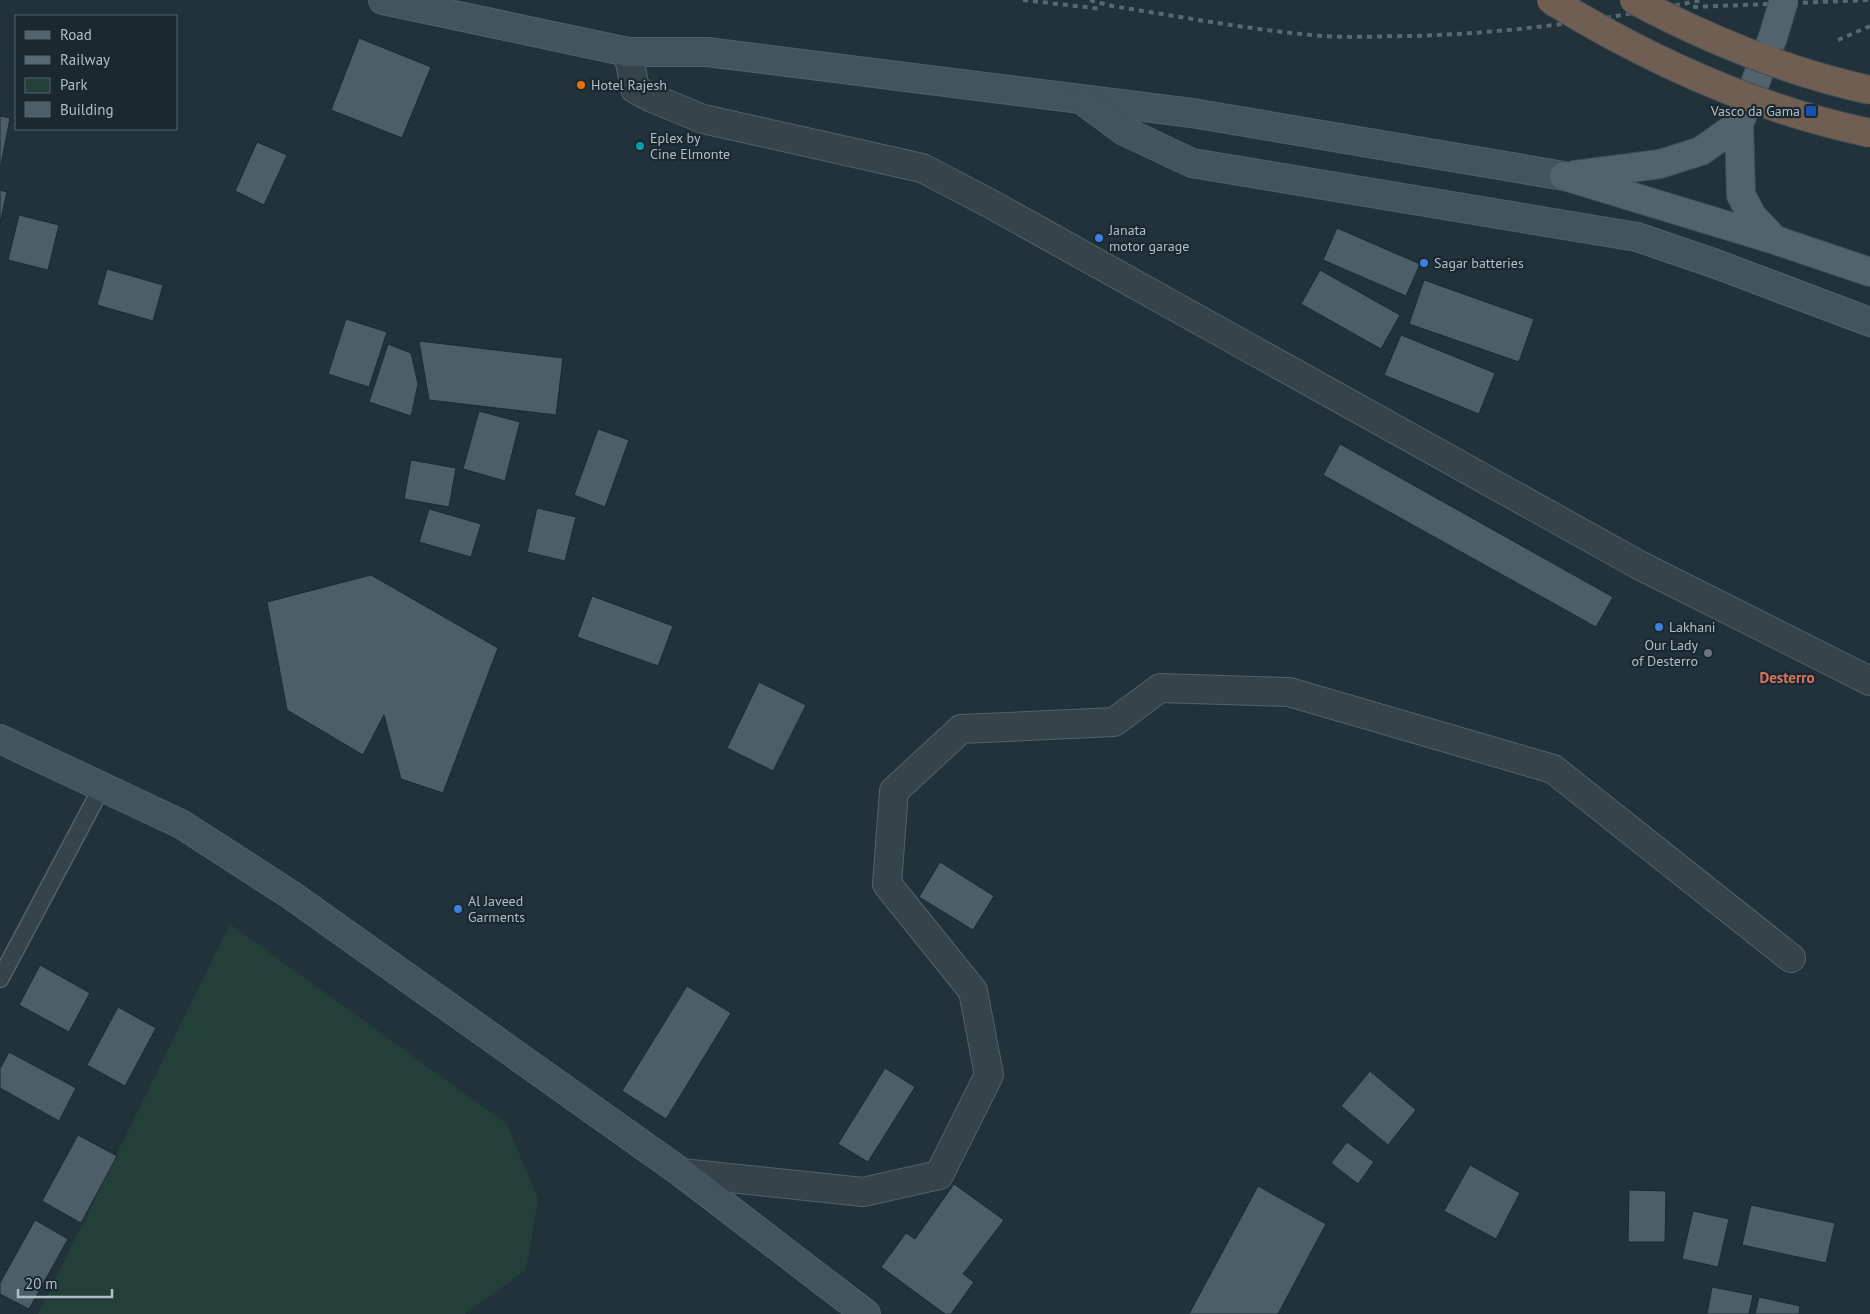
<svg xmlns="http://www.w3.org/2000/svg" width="1870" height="1314" font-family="'PT Sans',sans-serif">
	<rect width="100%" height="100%" fill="#21323b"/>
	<path fill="#243e3a" d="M230,924l277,200 31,75 -12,71 -61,44h-427z"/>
	<g fill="#4c5f69" stroke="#1c2a32">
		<path d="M359,38l72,29 -29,71 -71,-28z"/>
		<path d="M0,116l10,2 -9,47h-1z"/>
		<path d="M257,142l30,13 -23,50 -29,-14z"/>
		<path d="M0,190l7,2 -7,31z"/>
		<path d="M19,215l40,10 -11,45 -40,-10z"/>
		<path d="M1337,228l83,36 -14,32 -83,-36z"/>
		<path d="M107,269l56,16 -10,36 -56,-16z"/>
		<path d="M1320,270l80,45 -19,34 -80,-45z"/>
		<path d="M1424,280l110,39 -15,43 -110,-38z"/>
		<path d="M346,319l41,13 -18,55 -41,-13z"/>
		<path d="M1401,335l94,38 -16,41 -95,-39z"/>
		<path d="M419,341l144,17 -7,57 -127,-15z"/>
		<path d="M388,344l23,9 7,31 -7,32 -42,-14z"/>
		<path d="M479,411l41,11 -15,59 -42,-12z"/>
		<path d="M598,429l31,11 -24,67 -31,-12z"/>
		<path d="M1340,444l273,153 -17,30 -273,-152z"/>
		<path d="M411,460l45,8 -7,39 -45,-8z"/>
		<path d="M537,508l39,9 -11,44 -38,-9z"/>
		<path d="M429,509l52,15 -10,33 -52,-15z"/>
		<path d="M371,575l127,73 -55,145 -42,-14 -17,-64 -21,40 -76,-45 -20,-108z"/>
		<path d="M592,596l81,30 -15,40 -81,-29z"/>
		<path d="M759,682l47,23 -33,66 -46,-23z"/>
		<path d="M940,862l54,34 -21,34 -54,-33z"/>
		<path d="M40,965l50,28 -21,39 -50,-27z"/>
		<path d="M687,986l44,27 -65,106 -44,-28z"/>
		<path d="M118,1007l38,21 -31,58 -38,-21z"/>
		<path d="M9,1052l67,36 -17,33 -59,-33v-19z"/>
		<path d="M885,1068l30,19 -47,75 -30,-18z"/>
		<path d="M1370,1071l46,39 -28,35 -47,-39z"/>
		<path d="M78,1135l39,21 -36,67 -39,-22z"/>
		<path d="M1347,1142l27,20 -16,22 -27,-21z"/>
		<path d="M1470,1165l50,28 -24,46 -52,-28z"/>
		<path d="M954,1184l50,36 -41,54 11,8 -23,32h-6l-64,-47 25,-34 9,6z"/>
		<path d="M1258,1186l68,38 -48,90h-89z"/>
		<path d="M1629,1190l37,1 -1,51h-37z"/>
		<path d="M1751,1205l84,18 -9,40 -84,-18z"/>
		<path d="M1693,1211l36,8 -11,48 -36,-8z"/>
		<path d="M35,1220l33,19 -39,70 -29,-15v-11z"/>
		<path d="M1712,1287l41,8 -4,19h-42z"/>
		<path d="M1759,1297l41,9 -1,8h-44z"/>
	</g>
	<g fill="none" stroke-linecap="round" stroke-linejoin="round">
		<defs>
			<path id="lane" d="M0,979l102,-192"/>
			<g id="street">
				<path d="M628,52l7,37 17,9 51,21 219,49 67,35 650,362 231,116"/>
				<path d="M682,1173l181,19 76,-17 50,-100 -16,-84 -86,-107 7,-93 67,-62 153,-7 46,-34 129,4 264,77 238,189"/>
			</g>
			<g id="secondary">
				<path d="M383,0l245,52h79l485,61 372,63"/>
				<path d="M1082,100l42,31 68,32 445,74 79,27 154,58"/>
				<path d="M0,739l181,85 110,71 391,278 184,141"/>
			</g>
			<g id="primary">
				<path d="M1739,124l2,71 11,21 22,23"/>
				<path d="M1575,175l85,-11 41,-13 38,-27 34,-87"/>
				<path d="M1564,176l211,64 95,32"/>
			</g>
		</defs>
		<use href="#lane" stroke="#536169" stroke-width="19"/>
		<use href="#street" stroke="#536169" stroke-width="30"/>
		<use href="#secondary" stroke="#536169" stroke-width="30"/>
		<use href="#primary" stroke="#414f57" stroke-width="30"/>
		<use href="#lane" stroke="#35434b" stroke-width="16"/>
		<use href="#street" stroke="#35434b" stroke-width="28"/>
		<use href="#secondary" stroke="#43545e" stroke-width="28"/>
		<use href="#primary" stroke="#53636b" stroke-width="28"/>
		<g stroke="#576972" stroke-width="4" stroke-dasharray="5 5" stroke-linecap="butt">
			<path d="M1023,0l79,9"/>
			<path d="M1090,0l22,6c70,11 140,24 210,30 30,2 61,0 91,0 98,-3 194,-16 289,-36"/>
			<path d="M1693,7l177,-7"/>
			<path d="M1838,40l32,-14"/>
		</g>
		<defs>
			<path id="primary-bridge" d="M1773,37l11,-37"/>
			<g id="highway-bridge">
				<path d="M1551,0c99,61 205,109 319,133"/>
				<path d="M1634,0c75,40 153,72 236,90"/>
			</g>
		</defs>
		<use href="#primary-bridge" stroke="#414f57" stroke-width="30" stroke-linecap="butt"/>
		<use href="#highway-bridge" stroke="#404e56" stroke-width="30" stroke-linecap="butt"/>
		<use href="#primary-bridge" stroke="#53636b" stroke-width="28"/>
		<use href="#highway-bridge" stroke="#715e52" stroke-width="28"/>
	</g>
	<circle fill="#e8710a" stroke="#1a2830" stroke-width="2" cx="581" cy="85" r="5"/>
	<rect fill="#1a4fb4" stroke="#1a2830" stroke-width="2" x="1805" y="105" width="12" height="12" rx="2.5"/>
	<circle fill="#0f9aa8" stroke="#1a2830" stroke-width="2" cx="640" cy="146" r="5"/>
	<g fill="#3f7fe0" stroke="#1a2830" stroke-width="2">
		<circle cx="1099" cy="238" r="5"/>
		<circle cx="1424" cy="263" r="5"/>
		<circle cx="1659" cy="627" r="5"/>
		<circle cx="458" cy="909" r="5"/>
	</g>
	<circle fill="#6b7280" stroke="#1a2830" stroke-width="2" cx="1708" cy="653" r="5"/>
	<g text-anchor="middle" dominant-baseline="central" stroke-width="4.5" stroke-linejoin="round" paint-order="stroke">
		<g font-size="14" fill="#b0bec7" stroke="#1a2830" text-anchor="start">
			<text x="591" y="85">Hotel Rajesh</text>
			<text x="1800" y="111" text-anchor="end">Vasco da Gama</text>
			<text x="650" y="138">Eplex by<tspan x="650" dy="16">Cine Elmonte</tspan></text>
			<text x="1109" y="230">Janata<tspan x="1109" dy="16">motor garage</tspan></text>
			<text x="1434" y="263">Sagar batteries</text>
			<text x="1669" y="627">Lakhani</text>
			<text x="1698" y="645" text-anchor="end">Our Lady<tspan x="1698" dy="16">of Desterro</tspan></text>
			<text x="468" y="901">Al Javeed<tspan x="468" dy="16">Garments</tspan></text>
		</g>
		<g font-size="15" font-weight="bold" fill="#d6745c" stroke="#1a2830">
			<text x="1787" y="677">Desterro</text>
		</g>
	</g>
	<rect x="15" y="15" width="162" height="115" fill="#1a2830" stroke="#56646c"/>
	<rect x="25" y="31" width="25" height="8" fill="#53636b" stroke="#56646c"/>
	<text x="60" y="40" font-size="15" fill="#b0bec7">Road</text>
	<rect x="25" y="56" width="25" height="8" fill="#576972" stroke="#56646c"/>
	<text x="60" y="65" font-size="15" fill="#b0bec7">Railway</text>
	<rect x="25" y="78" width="25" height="15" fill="#243e3a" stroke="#56646c"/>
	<text x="60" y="90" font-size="15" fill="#b0bec7">Park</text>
	<rect x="25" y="102" width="25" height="15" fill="#4c5f69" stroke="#56646c"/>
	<text x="60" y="115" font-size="15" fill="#b0bec7">Building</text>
	<path d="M18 1289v8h94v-8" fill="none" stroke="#b0bec7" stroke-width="2.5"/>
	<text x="25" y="1289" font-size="15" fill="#b0bec7" stroke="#1a2830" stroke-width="4" paint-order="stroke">20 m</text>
</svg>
